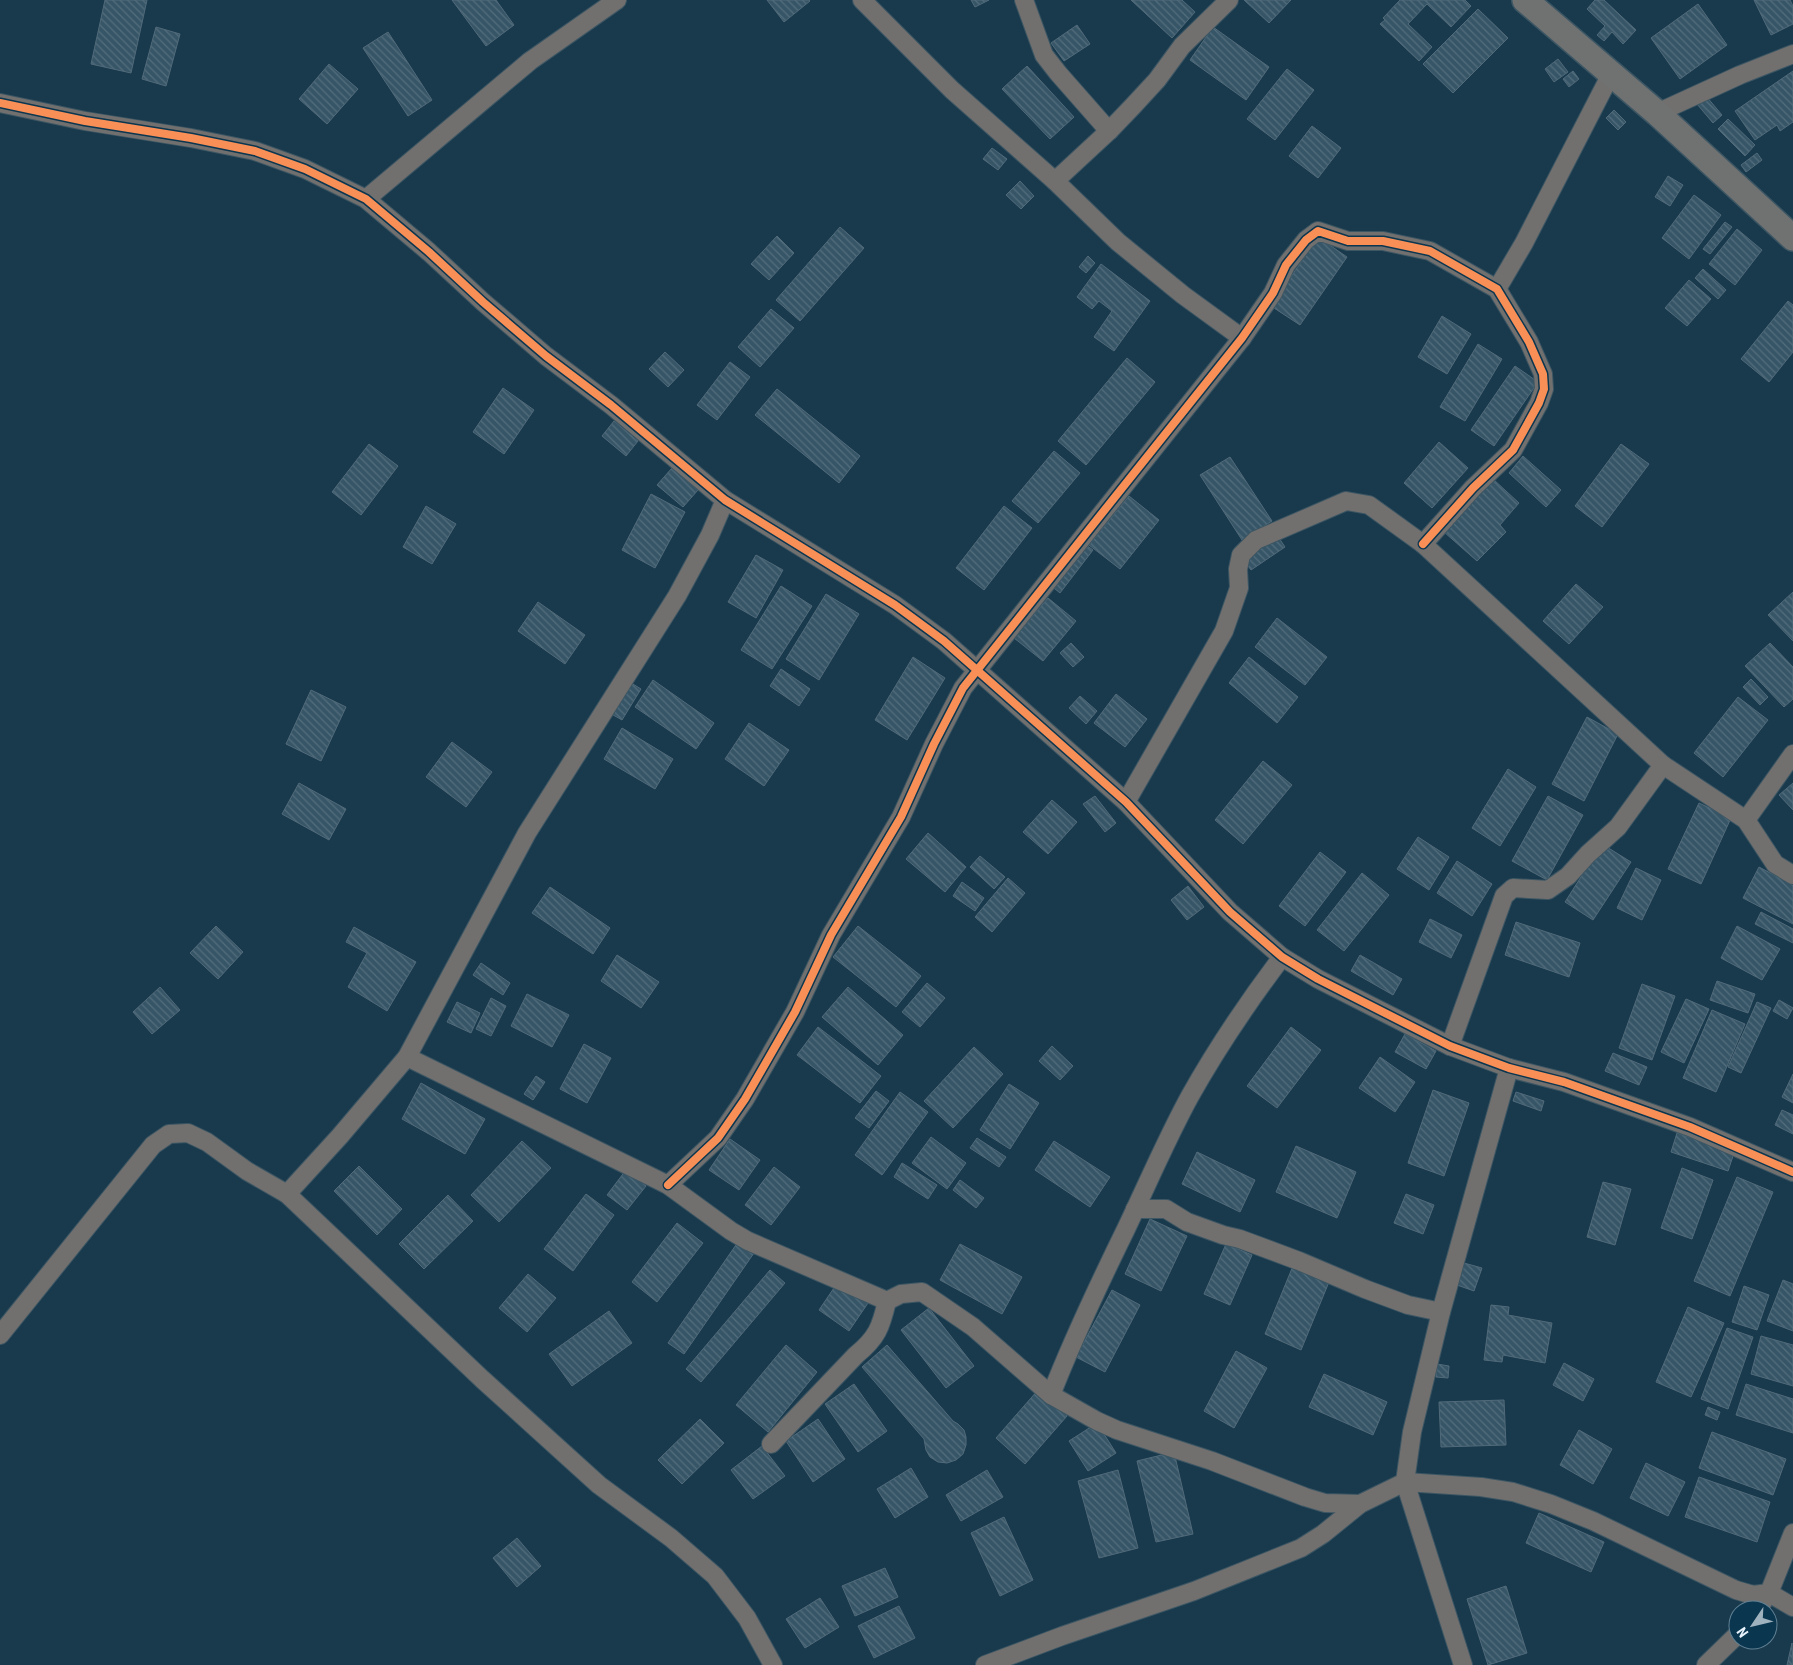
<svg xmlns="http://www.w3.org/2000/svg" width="1793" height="1665" font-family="'Roboto Condensed',sans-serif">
	<defs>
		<pattern id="building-back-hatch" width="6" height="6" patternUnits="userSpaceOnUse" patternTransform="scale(1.25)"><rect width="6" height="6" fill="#365566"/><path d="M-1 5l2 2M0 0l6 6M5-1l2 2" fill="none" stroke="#536e7d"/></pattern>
	</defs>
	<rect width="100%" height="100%" fill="#183a4c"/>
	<g fill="url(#building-back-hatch)" stroke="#516a7a">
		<path d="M105,0h42l-16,73 -40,-9z"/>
		<path d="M452,0h44l18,25 -28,21z"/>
		<path d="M767,0h42l1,1 -26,21z"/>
		<path d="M971,0h18l-14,7z"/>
		<path d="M1131,0h51l13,12 -23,26z"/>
		<path d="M1244,0h47l-22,23z"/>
		<path d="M1400,0h65l6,6 -20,21 -24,-23 -19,20 24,23 -13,14 -39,-37 5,-4 -2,-2z"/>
		<path d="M1595,0h9l32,30 -13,14 -11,-12 -8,9 -7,-6 8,-9 -18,-17z"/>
		<path d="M1754,0h36l3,6v18l-22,11z"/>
		<path d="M1698,4l29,41 -47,34 -29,-41z"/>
		<path d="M1478,9l30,29 -55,55 -30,-29z"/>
		<path d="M1077,25l13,19 -26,17 -13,-18z"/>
		<path d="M156,27l24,7 -14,52 -24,-7z"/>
		<path d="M1213,27l56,40 -23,33 -56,-40z"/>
		<path d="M388,32l44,68 -24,16 -45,-68z"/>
		<path d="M1558,59l10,13 -14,10 -9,-13z"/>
		<path d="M329,64l29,25 -31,35 -28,-25z"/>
		<path d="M1027,66l47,51 -24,22 -48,-50z"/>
		<path d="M1287,69l27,21 -39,50 -28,-21z"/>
		<path d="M1573,71l6,8 -10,8 -6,-8z"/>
		<path d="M1793,71v51l-13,9 -3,-6 -22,15 -20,-29z"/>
		<path d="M1706,96l16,19 -9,8 -16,-19z"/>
		<path d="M1614,110l12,12 -8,8 -12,-12z"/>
		<path d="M1728,119l27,26 -10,11 -27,-27z"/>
		<path d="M1312,126l29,22 -23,30 -29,-22z"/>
		<path d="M992,148l15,11 -9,11 -15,-11z"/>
		<path d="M1757,153l5,7 -16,12 -5,-7z"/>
		<path d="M1668,176l15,9 -13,21 -15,-9z"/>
		<path d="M1020,181l14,15 -13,13 -15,-14z"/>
		<path d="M1694,195l27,20 -32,44 -27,-21z"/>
		<path d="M1725,222l7,5 -22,27 -7,-5z"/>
		<path d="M840,227l24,21 -64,73 -24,-21z"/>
		<path d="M1737,229l25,21 -27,35 -26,-21z"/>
		<path d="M777,236l17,17 -25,27 -18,-16z"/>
		<path d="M1318,237l29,20 -47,68 -29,-19z"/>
		<path d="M1088,256l7,7 -9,10 -7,-6z"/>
		<path d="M1101,264l49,37 -36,50 -20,-14 18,-26 -13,-10 -7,8 -15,-12z"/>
		<path d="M1703,269l23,21 -8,9 -23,-21z"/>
		<path d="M1689,280l22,19 -24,27 -22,-18z"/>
		<path d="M1788,301l5,4v47l-24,30 -28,-23z"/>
		<path d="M771,309l23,19 -34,39 -22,-20z"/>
		<path d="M1442,316l29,18 -24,40 -29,-17z"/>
		<path d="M1478,344l24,15 -37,62 -25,-14z"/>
		<path d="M665,352l19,18 -16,17 -19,-18z"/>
		<path d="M1127,358l28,24 -69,83 -28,-24z"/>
		<path d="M730,362l20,15 -33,43 -20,-15z"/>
		<path d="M1515,366l23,16 -44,64 -23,-16z"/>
		<path d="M503,388l31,22 -30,44 -31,-22z"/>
		<path d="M777,389l83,67 -21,27 -84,-68z"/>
		<path d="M614,421l24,20 -12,15 -24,-20z"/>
		<path d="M1439,442l29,26 -36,40 -28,-25z"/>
		<path d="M369,444l29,22 -37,49 -29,-23z"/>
		<path d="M1621,444l28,20 -47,63 -27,-21z"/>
		<path d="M1054,451l26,22 -42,50 -26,-22z"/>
		<path d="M1523,456l38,34 -15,17 -37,-34z"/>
		<path d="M1230,457l42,64 -30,19 -42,-65z"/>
		<path d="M672,468l26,22 -15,17 -26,-22z"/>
		<path d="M1493,479l26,24 -19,22 6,7 -29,29 -33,-29z"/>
		<path d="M651,494l34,18 -30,56 -33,-18z"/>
		<path d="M1129,496l30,24 -39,49 -31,-24z"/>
		<path d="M426,506l30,18 -24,40 -29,-17z"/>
		<path d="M1004,506l28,22 -48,62 -28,-22z"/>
		<path d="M1277,535l8,12 -34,23 -8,-12z"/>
		<path d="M1082,542l11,8 -33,43 -11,-9z"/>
		<path d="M756,555l27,15 -27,48 -28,-16z"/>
		<path d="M1576,584l27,23 -34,37 -26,-23z"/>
		<path d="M781,586l31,20 -40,63 -31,-19z"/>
		<path d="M1793,592v49l-25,-26z"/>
		<path d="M826,594l33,20 -40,66 -33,-21z"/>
		<path d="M1048,598l28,23 -33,40 -29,-23z"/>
		<path d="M538,602l47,33 -20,29 -47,-33z"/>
		<path d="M1277,618l50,39 -22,28 -50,-38z"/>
		<path d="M1071,643l13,14 -11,10 -13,-14z"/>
		<path d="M1770,643l23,24v32l-9,8 -39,-41z"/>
		<path d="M913,657l32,21 -38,62 -32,-20z"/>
		<path d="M1249,657l49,40 -21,26 -48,-40z"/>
		<path d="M781,669l29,20 -11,17 -29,-20z"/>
		<path d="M1751,679l17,18 -8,8 -17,-18z"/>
		<path d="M653,680l61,43 -18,26 -61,-42z"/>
		<path d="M628,681l13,8 -19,31 -14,-8z"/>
		<path d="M311,690l35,17 -25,54 -35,-17z"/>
		<path d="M1116,694l31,25 -22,28 -31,-24z"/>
		<path d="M1080,696l17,15 -11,13 -17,-16z"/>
		<path d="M1738,697l30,23 -45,57 -29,-24z"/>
		<path d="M1587,717l31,17 -34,67 -32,-17z"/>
		<path d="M749,723l40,27 -25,36 -39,-27z"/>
		<path d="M622,728l51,31 -18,30 -51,-30z"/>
		<path d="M452,742l40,30 -26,35 -40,-30z"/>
		<path d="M1263,761l29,24 -49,59 -28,-24z"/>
		<path d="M1508,769l28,18 -36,59 -28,-18z"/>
		<path d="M299,783l47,26 -17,31 -47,-26z"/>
		<path d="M1793,783v27l-14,-15z"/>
		<path d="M1095,796l21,27 -11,9 -22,-28z"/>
		<path d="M1548,796l35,19 -36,65 -35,-19z"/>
		<path d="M1052,800l25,22 -29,32 -25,-22z"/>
		<path d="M1699,803l32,15 -30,66 -33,-15z"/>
		<path d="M928,833l38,34 -21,25 -39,-33z"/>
		<path d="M1418,837l31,20 -20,33 -32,-21z"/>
		<path d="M1602,844l29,18 -38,58 -28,-18z"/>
		<path d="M1320,852l26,20 -41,54 -26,-20z"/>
		<path d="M980,856l25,21 -11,12 -24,-22z"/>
		<path d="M1457,861l35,23 -20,32 -35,-23z"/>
		<path d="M1759,867l34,18v39l-50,-26z"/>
		<path d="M1636,868l25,12 -19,40 -25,-12z"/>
		<path d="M1362,873l27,22 -45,56 -27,-21z"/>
		<path d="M1008,878l17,15 -33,39 -17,-15z"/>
		<path d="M962,882l22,16 -9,13 -22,-15z"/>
		<path d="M1188,886l16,21 -17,13 -16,-20z"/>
		<path d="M550,887l60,41 -17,26 -61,-41z"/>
		<path d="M1761,912l32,17v14l-38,-19z"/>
		<path d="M1430,919l32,16 -11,23 -32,-16z"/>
		<path d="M1516,922l64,21 -11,34 -64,-22z"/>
		<path d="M216,926l27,26 -25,27 -28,-26z"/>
		<path d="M858,926l63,50 -25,31 -63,-50z"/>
		<path d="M1737,926l43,23 -18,31 -41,-22z"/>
		<path d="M354,927l62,35 -29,49 -39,-24 19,-34 -21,-11z"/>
		<path d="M617,955l42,27 -18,26 -40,-27z"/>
		<path d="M1360,955l42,24 -9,16 -42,-24z"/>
		<path d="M481,963l29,20 -7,12 -30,-20z"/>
		<path d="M1717,981l38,13 -7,19 -38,-13z"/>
		<path d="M927,983l18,15 -25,29 -18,-15z"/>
		<path d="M1642,984l33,12 -23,64 -33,-12z"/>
		<path d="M160,987l20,23 -28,24 -19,-22z"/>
		<path d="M848,987l55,48 -25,30 -56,-48z"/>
		<path d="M527,994l42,21 -17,32 -41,-21z"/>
		<path d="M491,998l15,8 -15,30 -15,-7z"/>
		<path d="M1686,999l23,10 -25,54 -23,-11z"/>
		<path d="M1779,1000l14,8 -6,11 -14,-8z"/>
		<path d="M457,1002l23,11 -9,20 -24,-11z"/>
		<path d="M1757,1002l14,6 -30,65 -13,-6z"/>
		<path d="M1712,1010l33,14 -29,68 -33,-14z"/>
		<path d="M818,1027l63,49 -21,27 -63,-48z"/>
		<path d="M1291,1027l30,23 -44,58 -30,-22z"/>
		<path d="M1405,1034l31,17 -10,18 -31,-17z"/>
		<path d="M584,1044l27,14 -24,45 -27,-14z"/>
		<path d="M1052,1046l21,20 -13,14 -21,-19z"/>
		<path d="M974,1047l29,27 -50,54 -29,-27z"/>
		<path d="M1613,1053l34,14 -8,18 -34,-14z"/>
		<path d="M1380,1057l35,25 -20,30 -36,-24z"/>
		<path d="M1793,1074v29l-11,-6z"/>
		<path d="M536,1076l9,6 -12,18 -9,-6z"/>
		<path d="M421,1083l64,36 -20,35 -63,-35z"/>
		<path d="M1009,1084l30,19 -29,46 -30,-19z"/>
		<path d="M1433,1090l36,13 -25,73 -36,-13z"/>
		<path d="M876,1091l13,10 -20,27 -14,-10z"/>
		<path d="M900,1092l28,20 -46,63 -27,-20z"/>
		<path d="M1516,1092l28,9 -3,10 -28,-10z"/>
		<path d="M1782,1110l11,5v19l-18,-9z"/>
		<path d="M1677,1133l57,20 -6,18 -57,-19z"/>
		<path d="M931,1137l35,26 -19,26 -35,-26z"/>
		<path d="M977,1138l29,19 -7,10 -29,-19z"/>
		<path d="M730,1139l30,21 -21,30 -30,-20z"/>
		<path d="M522,1141l29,27 -52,54 -28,-27z"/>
		<path d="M1054,1141l56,36 -20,30 -55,-37z"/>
		<path d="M1296,1146l60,26 -19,46 -61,-26z"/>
		<path d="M1197,1152l58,28 -15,32 -58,-28z"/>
		<path d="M902,1163l35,22 -9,14 -34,-22z"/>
		<path d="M359,1166l43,43 -25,26 -43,-44z"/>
		<path d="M774,1167l26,20 -29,38 -26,-20z"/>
		<path d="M1682,1168l31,12 -21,59 -31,-11z"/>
		<path d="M626,1170l20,16 -19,24 -20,-15z"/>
		<path d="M1737,1177l36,15 -43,104 -36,-15z"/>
		<path d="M960,1180l24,18 -8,10 -23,-18z"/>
		<path d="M1603,1182l28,7 -16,56 -28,-8z"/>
		<path d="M586,1194l28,21 -41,56 -29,-22z"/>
		<path d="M1406,1194l28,11 -11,29 -29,-11z"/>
		<path d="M448,1195l25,26 -49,48 -25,-25z"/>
		<path d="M1150,1219l37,17 -26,55 -36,-17z"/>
		<path d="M677,1223l26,20 -46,59 -25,-20z"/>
		<path d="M738,1242l16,11 -70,101 -16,-11z"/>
		<path d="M960,1244l62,33 -20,37 -62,-34z"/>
		<path d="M1226,1244l26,11 -22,50 -26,-11z"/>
		<path d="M1464,1263l18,5 -8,23 -17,-6z"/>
		<path d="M1293,1266l36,16 -28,68 -36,-16z"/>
		<path d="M770,1270l15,13 -84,99 -15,-13z"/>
		<path d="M528,1274l28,24 -29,34 -28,-24z"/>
		<path d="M1783,1280l10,4v47l-26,-10z"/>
		<path d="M838,1282l30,21 -19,28 -30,-21z"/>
		<path d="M1744,1286l25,9 -12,35 -25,-8z"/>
		<path d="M1112,1290l28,15 -35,67 -29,-15z"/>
		<path d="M1491,1305l18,2 -1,8 44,8 -7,40 -42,-8 -1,7 -18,-2z"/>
		<path d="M1688,1307l36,16 -33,74 -35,-15z"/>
		<path d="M929,1308l45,58 -28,22 -45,-58z"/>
		<path d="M609,1311l23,32 -60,43 -23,-32z"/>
		<path d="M1727,1328l26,9 -25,72 -27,-10z"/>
		<path d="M1761,1336l32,9v41l-42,-12z"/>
		<path d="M786,1345l31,27 -49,60 -32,-27z"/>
		<path d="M887,1345l66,76 5,3 6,6 2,7v8l-3,9 -7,6 -9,3 -9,-1 -8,-5 -4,-7 -2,-11 -62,-72z"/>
		<path d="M1236,1351l31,17 -33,60 -30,-17z"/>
		<path d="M1564,1363l30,16 -11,22 -30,-16z"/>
		<path d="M1437,1364l12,2 -1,12 -12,-1z"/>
		<path d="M1324,1374l63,28 -14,33 -64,-28z"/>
		<path d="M854,1384l33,47 -29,21 -33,-48z"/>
		<path d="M1746,1384l47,15v34l-57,-18z"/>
		<path d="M1038,1390l29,26 -42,48 -29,-26z"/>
		<path d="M1504,1400l2,45 -65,2 -2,-45z"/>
		<path d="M1708,1407l12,5 -3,8 -12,-5z"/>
		<path d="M700,1419l24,24 -42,41 -24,-24z"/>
		<path d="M818,1419l27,40 -32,23 -27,-41z"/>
		<path d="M1097,1423l19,30 -28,18 -19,-30z"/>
		<path d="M1579,1430l33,19 -19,35 -33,-19z"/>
		<path d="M1712,1432l74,27 -13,36 -74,-27z"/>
		<path d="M762,1446l23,30 -32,23 -22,-29z"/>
		<path d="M1174,1452l19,82 -37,8 -19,-81z"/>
		<path d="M1646,1463l39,19 -17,34 -38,-18z"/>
		<path d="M911,1468l17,29 -33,21 -18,-29z"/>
		<path d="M987,1470l16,27 -42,24 -15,-26z"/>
		<path d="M1118,1470l20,78 -39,10 -21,-77z"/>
		<path d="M1699,1477l71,25 -13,40 -72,-25z"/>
		<path d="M1539,1513l65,29 -13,30 -65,-29z"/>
		<path d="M1004,1517l29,63 -33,16 -29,-63z"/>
		<path d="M517,1538l24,28 -24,21 -24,-29z"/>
		<path d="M885,1568l13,29 -43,19 -13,-30z"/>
		<path d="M1506,1586l21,67 -39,12 -21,-66z"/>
		<path d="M820,1598l19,29 -34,21 -19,-29z"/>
		<path d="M899,1606l16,32 -41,20 -16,-32z"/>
		<path d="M1792,1643l1,22h-6z"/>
	</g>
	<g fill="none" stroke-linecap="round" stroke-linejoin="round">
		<defs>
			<g id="minor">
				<path d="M862,0l90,90 103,91 63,61 65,53 59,43"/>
				<path d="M1024,0l20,55 14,18 51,58"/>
				<path d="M0,103l85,18 106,17 64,13 50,18 61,30 63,53 54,50 63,54 65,49 114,95 170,105 49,36 182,161 104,110 52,45 36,22 132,67 59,22 55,14 126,45 103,45"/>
				<path d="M1657,113l83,-38 53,-21"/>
				<path d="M1055,181l54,-50 24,-25 24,-26 25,-34 47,-46"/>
				<path d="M366,199l164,-138 87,-61"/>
				<path d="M1497,289l27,-46 87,-169"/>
				<path d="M1126,802l98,-171 15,-43 -1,-19 3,-14 15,-15 90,-39 23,4 54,39 240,221 83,55 29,44 18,11"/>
				<path d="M1746,820l47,-66"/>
				<path d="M1450,1046l54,-150 9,-8 35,2 20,-14 20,-22 30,-27 45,-62"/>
				<path d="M407,1057l261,128 63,46 17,10 139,60 14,-7 21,-2 51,35 78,68 46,26 20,9 95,31 93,36 20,6 35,1"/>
				<path d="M668,1185l50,-47 27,-39 50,-87 36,-77 70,-118 33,-73 29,-56 140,-176 139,-174 31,-45 13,-28 20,-25 12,-9 30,10h35l47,10 67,38 32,53 14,32 1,15 -5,14 -26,47 -40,38 -50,56"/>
				<path d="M287,1194l53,-58 67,-79 120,-224 150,-237 33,-61 15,-35"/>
				<path d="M1135,1209h31l21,13 36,13 17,4 59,22 66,28 43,16 33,7"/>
				<path d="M0,1335l153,-190 16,-11 19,-1 19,9 40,29 40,23 195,185 117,106 72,53 44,38 32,42 26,47"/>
				<path d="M1051,1395c22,-56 48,-111 75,-166 21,-44 40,-89 64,-133 27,-48 58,-94 92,-139"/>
				<path d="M771,1444l85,-89c21,-17 25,-28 31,-54"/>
				<path d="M1757,1610l12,-17 24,-60"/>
				<path d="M985,1665l77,-29 132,-45 107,-43 22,-14 37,-30 45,-22 76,5 32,5 38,12 42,17 143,69 17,5 16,-2 24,14"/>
				<path d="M1463,1665l-58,-183 7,-50 29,-120 68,-244"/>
				<path d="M1706,1665l32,-31"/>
			</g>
			<path id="secondary" d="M1525,0l132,113 136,125"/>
		</defs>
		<use href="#minor" stroke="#3d5664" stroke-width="20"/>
		<use href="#secondary" stroke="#3d5664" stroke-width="28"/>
		<use href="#minor" stroke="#72706e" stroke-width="18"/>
		<use href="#secondary" stroke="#707272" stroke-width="25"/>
		<defs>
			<g id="cycleway">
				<path d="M0,103l85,18 106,17 64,13 50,18 61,30 63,53 54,50 63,54 65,49 114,95 170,105 49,36 182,161 104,110 52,45 36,22 132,67 59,22 55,14 126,45 103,45"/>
				<path d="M668,1185l50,-47 27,-39 50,-87 36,-77 70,-118 33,-73 29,-56 140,-176 139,-174 31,-45 13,-28 20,-25 12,-9 30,10h35l47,10 67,38 32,53 14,32 1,15 -5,14 -26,47 -40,38 -50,56"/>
			</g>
		</defs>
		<use href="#cycleway" stroke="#0a3650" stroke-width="11"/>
		<use href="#cycleway" stroke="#f78f57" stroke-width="8"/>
	</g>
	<g transform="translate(1753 1625) rotate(235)"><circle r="24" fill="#0a3650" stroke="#628194"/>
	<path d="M0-4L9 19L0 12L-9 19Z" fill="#9fb2bd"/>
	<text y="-8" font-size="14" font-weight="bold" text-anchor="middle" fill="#e7f2fa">N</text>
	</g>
</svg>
